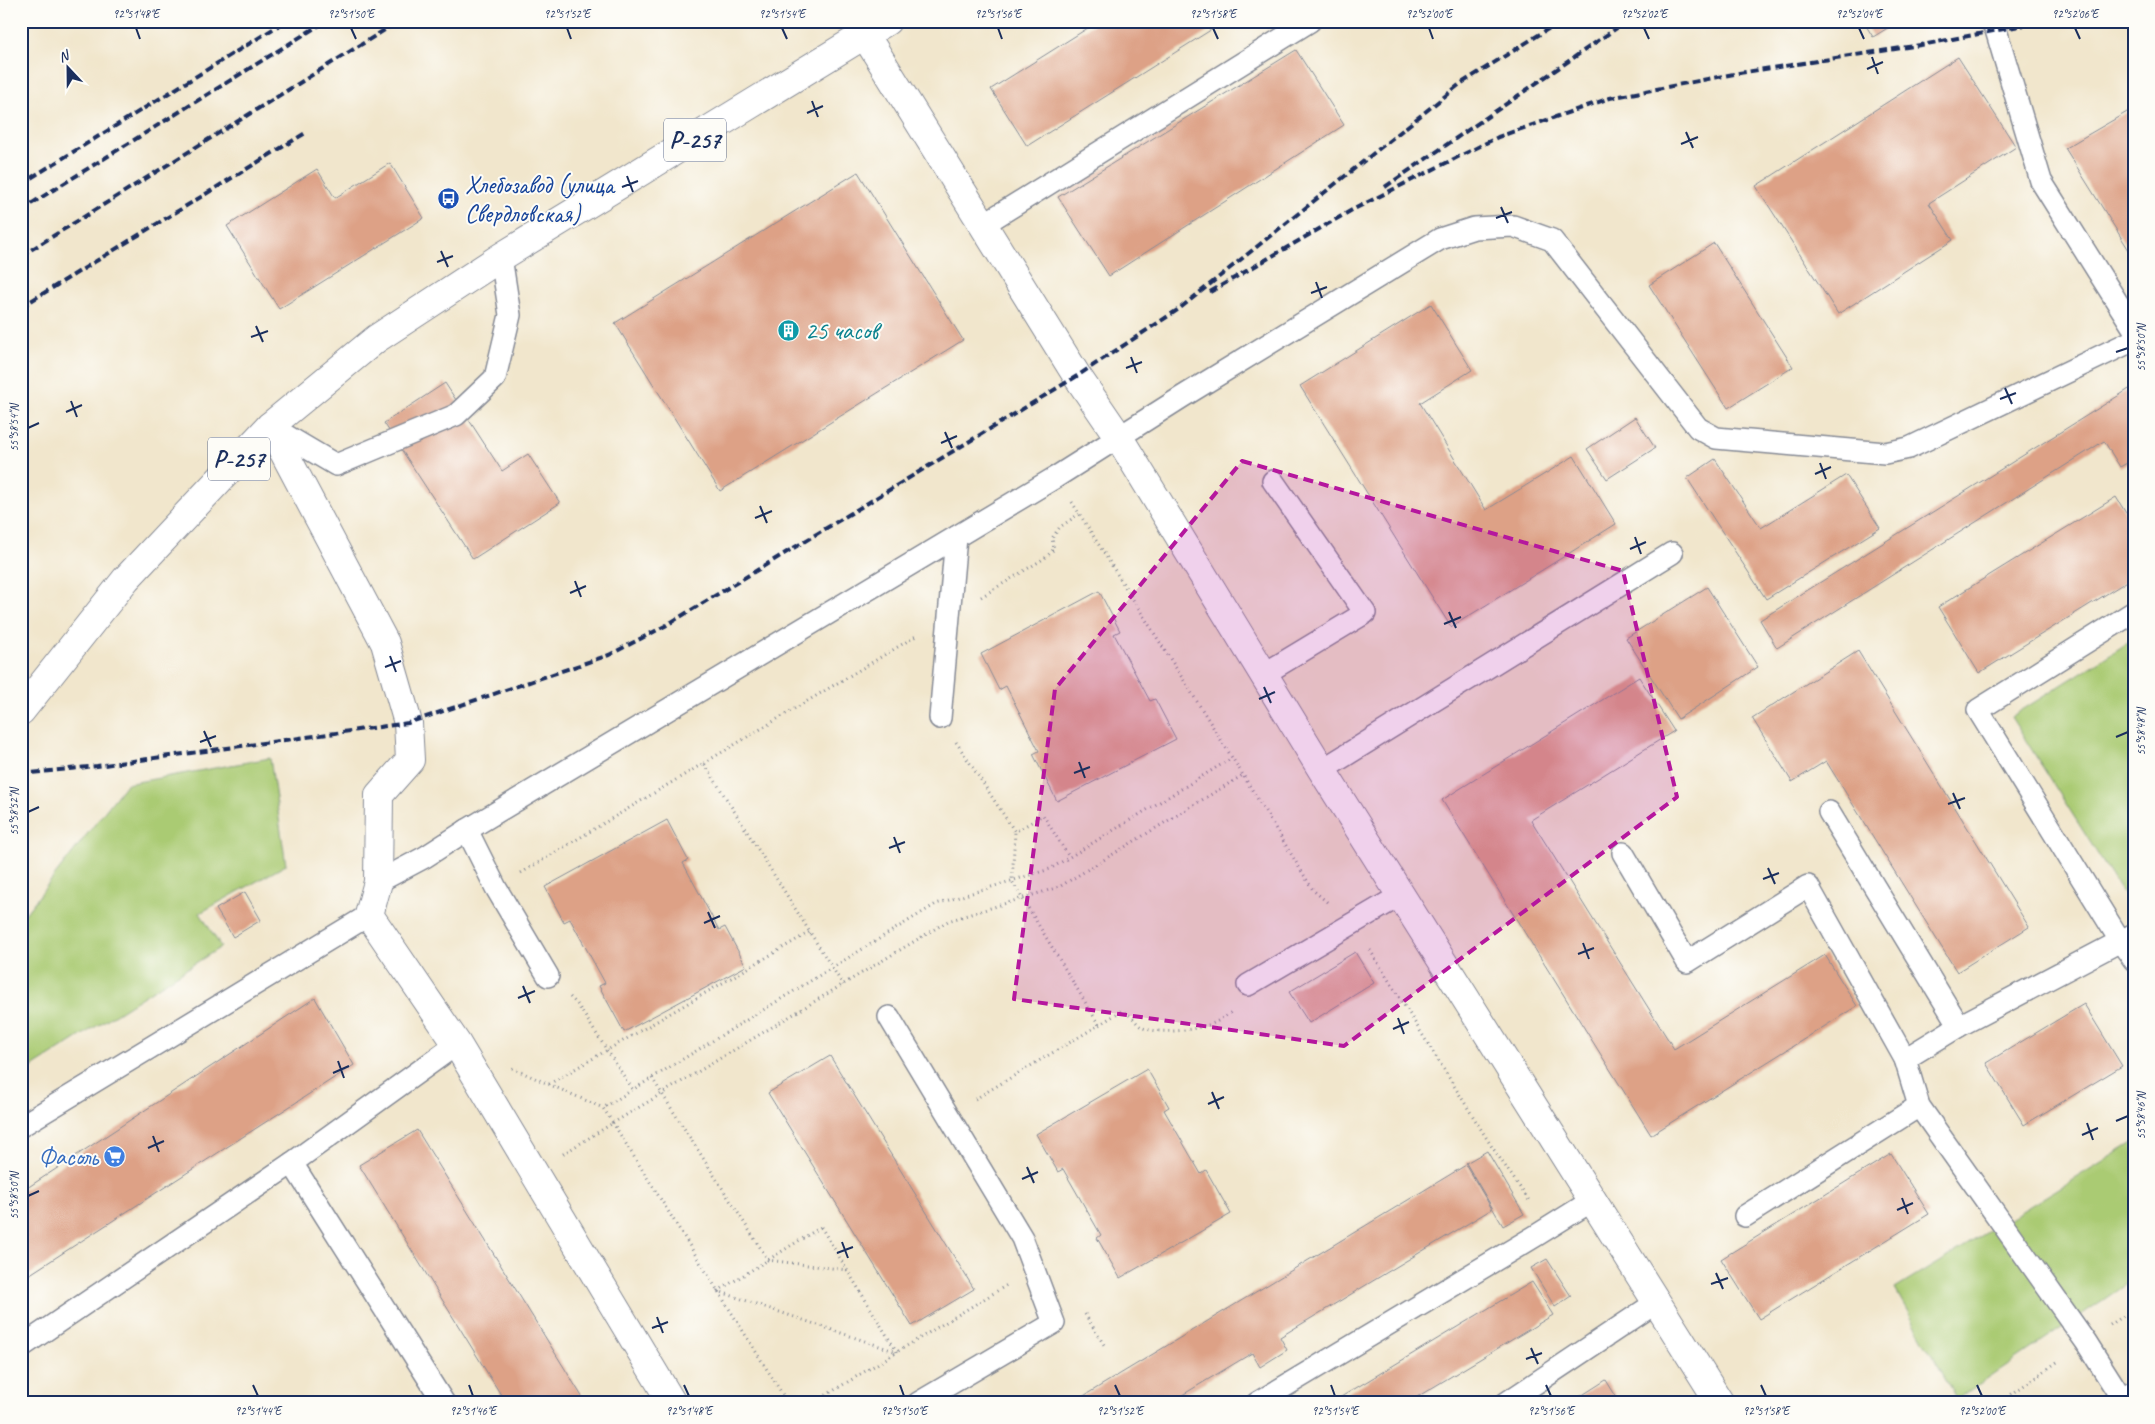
<svg xmlns="http://www.w3.org/2000/svg" width="2155" height="1424" font-family="Caveat,sans-serif">
	<rect width="100%" height="100%" fill="#fdfcf7"/>
	<filter id="ink" filterUnits="userSpaceOnUse"><feTurbulence type="fractalNoise" baseFrequency=".02" numOctaves="2"/><feDisplacementMap in="SourceGraphic" scale="10" xChannelSelector="R" yChannelSelector="G"/><feConvolveMatrix kernelMatrix="1 2 1 2 8 2 1 2 1" color-interpolation-filters="sRGB"/></filter>
	<filter id="wash" filterUnits="userSpaceOnUse"><feTurbulence type="fractalNoise" baseFrequency=".0096" numOctaves="4" result="noise"/><feDisplacementMap in="SourceGraphic" scale="20" xChannelSelector="R" yChannelSelector="G"/><feGaussianBlur stdDeviation="1.12" result="paint"/><feColorMatrix in="noise" values="0 0 0 0 0 0 0 0 0 0 0 0 0 0 0 0 0 1.4 0 .05"/><feComposite in="paint" operator="in"/></filter>
	<g filter="url(#wash)">
		<rect width="100%" height="100%" fill="#f1e6cc"/>
		<g fill="#aacb73" stroke="#627d68">
			<path d="M2134,639v264l-4,2 -119,-188z"/>
			<path d="M270,758l16,107 -86,48 21,34 -200,127v-155l105,-135z"/>
			<path d="M2134,1142v137l-177,120 -62,-110z"/>
		</g>
		<g id="blocks">
			<g fill="#dda186">
				<path d="M1099,21h126l-198,125 -36,-57z"/>
				<path d="M1863,21h36l-26,16z"/>
				<path d="M1296,50l48,75 -235,151 -51,-79z"/>
				<path d="M1958,57l58,90 -87,56 24,37 -115,74 -82,-128z"/>
				<path d="M2134,108v150l-69,-110z"/>
				<path d="M390,163l34,55 -145,91 -52,-83 90,-57 18,29z"/>
				<path d="M858,172l105,168 -243,151 -105,-168z"/>
				<path d="M1714,243l79,124 -65,41 -79,-123z"/>
				<path d="M1431,304l41,66 -52,33 66,107 88,-54 42,68 -165,103 -151,-241z"/>
				<path d="M445,383l57,88 26,-17 32,49 -87,56 -89,-136z"/>
				<path d="M2134,386v73l-14,8 -16,-26 -327,207 -17,-28z"/>
				<path d="M1635,417l20,31 -48,31 -20,-30z"/>
				<path d="M1715,459l46,69 85,-53 34,53 -114,71 -79,-121z"/>
				<path d="M2116,497l18,29v51l-155,96 -41,-66z"/>
				<path d="M1707,587l51,80 -80,52 -52,-81z"/>
				<path d="M1099,591l21,40 -6,3 36,67 5,-2 21,40 -119,62 -24,-47 6,-3 -33,-65 -7,4 -18,-36z"/>
				<path d="M1858,651l171,276 -72,45 -131,-211 -34,21 -40,-64z"/>
				<path d="M1639,677l35,54 -143,89 143,229 151,-94 32,51 -206,129 -209,-335z"/>
				<path d="M667,820l21,40 -5,3 36,67 6,-3 21,39 -122,66 -25,-46 6,-3 -35,-64 -6,3 -19,-35z"/>
				<path d="M245,892l16,28 -28,17 -17,-28z"/>
				<path d="M1355,952l19,31 -65,40 -20,-31z"/>
				<path d="M315,998l39,67 -333,215v-88z"/>
				<path d="M2084,1004l38,62 -98,59 -38,-62z"/>
				<path d="M830,1056l144,233 -62,37 -144,-233z"/>
				<path d="M1147,1069l22,38 -5,3 37,64 5,-4 25,44 -111,64 -23,-40 4,-3 -38,-66 -5,3 -22,-38z"/>
				<path d="M417,1130l169,273h-80l-147,-238z"/>
				<path d="M1487,1151l37,63 -21,12 -37,-63z"/>
				<path d="M1891,1154l38,60 -170,105 -38,-60z"/>
				<path d="M1466,1165l26,44 -212,128 7,13 -27,17 -8,-14 -83,50h-97z"/>
				<path d="M1547,1259l24,37 -16,11 -24,-39z"/>
				<path d="M1532,1282l21,33 -146,88h-76z"/>
				<path d="M1606,1380l14,23h-50z"/>
			</g>
		</g>
	</g>
	<g filter="url(#ink)">
		<use href="#blocks" fill-opacity="0" stroke="#868a95" stroke-width="1"/>
		<g fill="none" stroke-linecap="round" stroke-linejoin="round">
			<defs>
				<g id="lane">
					<path d="M1991,21l5,9 45,151 93,148"/>
					<path d="M984,224l326,-203"/>
					<path d="M270,426l66,39 120,-50 39,-37 15,-63 -9,-58"/>
					<path d="M2134,612l-156,98 143,232 13,18"/>
					<path d="M1264,674l101,-61 -92,-132"/>
					<path d="M940,718l16,-181"/>
					<path d="M1322,770l350,-217"/>
					<path d="M1829,812l130,214"/>
					<path d="M467,830l29,58 52,88"/>
					<path d="M1623,853l64,109 121,-76 97,173 14,47 167,236 38,60"/>
					<path d="M378,882l47,-25 42,-27 589,-353 126,-80 258,-158 34,-11 39,-2 39,14 146,188 18,10 169,15 24,-5 225,-108"/>
					<path d="M1248,985l153,-90"/>
					<path d="M889,1017l133,221 32,85 -136,80"/>
					<path d="M1905,1059l54,-33 175,-92"/>
					<path d="M21,1126l348,-211"/>
					<path d="M292,1163l152,240"/>
					<path d="M1745,1216l174,-110"/>
					<path d="M21,1347l271,-184 165,-119"/>
					<path d="M1257,1403l280,-168 56,-35"/>
					<path d="M1506,1403l151,-101"/>
				</g>
				<g id="street">
					<path d="M865,35l212,341 41,60 204,334 398,633"/>
					<path d="M270,426l115,217 23,80 2,37 -31,35 -1,87 -9,33 88,129 215,359"/>
				</g>
				<path id="secondary" d="M2122,1403l12,-8"/>
				<path id="highway" d="M21,711l105,-132 144,-153 106,-87 125,-82 386,-236"/>
			</defs>
			<use href="#lane" stroke="#868a95" stroke-width="24"/>
			<use href="#street" stroke="#868a95" stroke-width="30"/>
			<use href="#secondary" stroke="#868a95" stroke-width="30"/>
			<use href="#highway" stroke="#868a95" stroke-width="30"/>
			<g stroke="#868a95" stroke-width="3" stroke-dasharray="1 4" stroke-linecap="butt">
				<path d="M21,22l1,-1"/>
				<path d="M1072,502l171,273"/>
				<path d="M981,597l64,-39 9,-9 -2,-11 8,-11 19,-13"/>
				<path d="M956,742l59,90"/>
				<path d="M704,763l212,-127"/>
				<path d="M521,873l183,-110 139,222"/>
				<path d="M1370,950l122,197 38,55"/>
				<path d="M570,997l7,7 56,86"/>
				<path d="M1099,1025l22,-14c15,5 14,15 25,18 18,5 53,1 70,-7 6,-3 11,-7 17,-11"/>
				<path d="M512,1068l91,40"/>
				<path d="M652,1078l116,182 79,10"/>
				<path d="M549,1084l261,-152"/>
				<path d="M975,1099l124,-74 -87,-144 3,-49 28,-17 26,42"/>
				<path d="M563,1154l50,-31 -10,-15 333,-204 114,-35 182,-111"/>
				<path d="M821,1227l76,125 -179,-61z"/>
				<path d="M1085,1314l21,34"/>
				<path d="M2110,1325l24,-16"/>
				<path d="M788,1403l-175,-280 335,-202 111,-34 184,-112 70,115 15,13"/>
				<path d="M813,1403l194,-118"/>
				<path d="M1999,1403l61,-43"/>
			</g>
			<use href="#lane" stroke="#fff" stroke-width="21"/>
			<use href="#street" stroke="#fff" stroke-width="28"/>
			<use href="#secondary" stroke="#fff" stroke-width="28"/>
			<use href="#highway" stroke="#fff" stroke-width="28"/>
			<g stroke="#1b2f5e" stroke-width="4" stroke-dasharray="8 4" stroke-linecap="butt">
				<path d="M21,184l265,-163"/>
				<path d="M1385,187l242,-166"/>
				<path d="M21,210l305,-189"/>
				<path d="M21,256l378,-235"/>
				<path d="M1210,292l142,-82 146,-73 112,-39 129,-25 188,-29 118,-23"/>
				<path d="M21,307l286,-175"/>
				<path d="M21,774l76,-8 311,-43 201,-68 56,-29 412,-250 102,-67 281,-225 101,-63"/>
			</g>
		</g>
	</g>
	<path fill="#b5179e" fill-opacity="0.2" stroke="#b5179e" stroke-width="4" stroke-dasharray="10 6" stroke-linejoin="round" d="M1242,461l381,110 54,226 -333,249 -330,-47 41,-310z"/>
	<path fill="none" stroke="#1b2f5e" stroke-width="2" d="M136,28l4,11M351,28l5,11M567,28l4,11M782,28l5,11M998,28l4,11M1213,28l5,11M1429,28l4,11M1644,28l5,11M1859,28l5,11M2075,28l5,11M1872,57l6,17M1867,69l16,-7M812,101l6,16M807,113l16,-7M1686,132l7,16M1681,144l17,-7M627,176l6,16M622,187l16,-6M1501,207l7,16M1496,218l16,-6M441,251l7,16M437,262l16,-6M1316,282l6,16M1311,293l16,-6M256,326l7,16M251,337l17,-6M2116,352l12,-4M1131,357l6,16M1126,368l16,-6M2005,388l7,16M2000,399l16,-6M71,401l6,16M66,412l16,-7M28,428l11,-5M945,432l7,16M941,443l16,-7M1820,463l6,16M1815,474l16,-7M760,506l7,17M755,518l17,-7M1635,537l6,17M1630,549l16,-7M575,581l6,16M570,593l16,-7M1449,612l7,16M1444,624l17,-7M390,656l6,16M385,667l16,-6M1264,687l7,16M1259,699l16,-7M204,731l7,16M2116,737l12,-5M200,742l16,-6M1079,762l6,16M1074,773l16,-6M1953,793l7,16M1948,804l17,-6M28,812l11,-5M894,837l6,16M889,848l16,-6M1768,868l7,16M1763,879l16,-6M708,912l7,16M704,923l16,-7M1583,943l6,16M1578,954l16,-6M523,986l7,17M518,998l17,-7M1398,1018l6,16M1393,1029l16,-7M338,1061l6,17M333,1073l16,-7M1212,1092l7,17M1208,1104l16,-7M2116,1121l12,-5M2087,1123l6,17M2082,1135l16,-7M153,1136l6,16M148,1148l16,-7M1027,1167l7,16M1022,1179l16,-7M28,1196l11,-5M1902,1198l6,16M1897,1210l16,-7M842,1242l6,16M837,1253l16,-6M1716,1273l7,16M1711,1284l17,-6M657,1317l6,16M652,1328l16,-6M1531,1348l7,16M1526,1359l16,-6M253,1385l5,11M469,1385l4,11M684,1385l5,11M900,1385l4,11M1115,1385l5,11M1331,1385l4,11M1546,1385l5,11M1761,1385l5,11M1977,1385l5,11"/>
	<defs>
		<symbol id="bus-disc" viewBox="-11 -11 22 22"><circle r="9.5" fill="#1a4fb4" stroke="#fdfcf7"/><path d="M-5-6H5V4H4V6H2V4H-2V6H-4V4H-5ZM-3.5-4V0h7V-4ZM-3.5 1.2v1.5H-2V1.2ZM2 1.2v1.5H3.5V1.2Z" fill="#fff"/></symbol>
		<symbol id="building-disc" viewBox="-11 -11 22 22"><circle r="9.5" fill="#0f9aa8" stroke="#fdfcf7"/><path d="M-4-6H4V6H1V3H-1V6H-4ZM-2.5-4.3h1.7v1.8h-1.7ZM.8-4.3h1.7v1.8H.8ZM-2.5-1h1.7V.8h-1.7ZM.8-1h1.7V.8H.8Z" fill="#fff"/></symbol>
		<symbol id="supermarket-disc" viewBox="-11 -11 22 22"><circle r="9.5" fill="#3f7fe0" stroke="#fdfcf7"/><path d="M-6-5.5h2.5l.6 2H6L4.5 2H-2.5L-4.4-4H-6ZM-1.5 3.2a1.3 1.3 0 1 0 .1 0ZM3 3.2a1.3 1.3 0 1 0 .1 0Z" fill="#fff"/></symbol>
	</defs>
	<g fill-rule="evenodd">
		<use href="#bus-disc" x="436" y="186" width="25" height="25"/>
		<use href="#building-disc" x="776" y="318" width="25" height="25"/>
		<use href="#supermarket-disc" x="102" y="1144" width="25" height="25"/>
	</g>
	<g text-anchor="middle" dominant-baseline="central" stroke-width="4" stroke-linejoin="round" paint-order="stroke">
		<g fill="#fdfcf7" stroke="#5f6c8c" stroke-width="1">
			<rect x="664" y="118.5" width="62" height="43" rx="4"/>
			<rect x="208" y="437.5" width="62" height="43" rx="4"/>
		</g>
		<g font-size="24" font-weight="bold" fill="#1b2f5e">
			<text x="695" y="140">Р-257</text>
			<text x="239" y="459">Р-257</text>
		</g>
		<g font-size="25" fill="#164399" stroke="#fdfcf7" text-anchor="start">
			<text x="465" y="185">Хлебозавод (улица<tspan x="465" dy="29">Свердловская)</tspan></text>
		</g>
		<g font-size="25" fill="#0d838f" stroke="#fdfcf7" text-anchor="start">
			<text x="805" y="331">25 часов</text>
		</g>
		<g font-size="25" fill="#366cbe" stroke="#fdfcf7" text-anchor="end">
			<text x="98" y="1157">Фасоль</text>
		</g>
	</g>
	<rect width="2155" height="1424" fill="none" stroke="#fdfcf7" stroke-width="55"/>
	<g transform="translate(68 68) rotate(338)" stroke="#fdfcf7" stroke-width="4" paint-order="stroke">
	<path d="M0-4L9 19L0 12L-9 19Z" fill="#1b2f5e"/>
	<text y="-8" font-size="14" font-weight="bold" text-anchor="middle" fill="#1b2f5e">N</text>
	</g>
	<rect x="28" y="28" width="2100" height="1368" fill="none" stroke="#1b2f5e" stroke-width="2"/>
	<g font-size="12" text-anchor="middle" fill="#1b2f5e">
		<text x="136" y="18">92°51'48"E</text>
		<text x="351" y="18">92°51'50"E</text>
		<text x="567" y="18">92°51'52"E</text>
		<text x="782" y="18">92°51'54"E</text>
		<text x="998" y="18">92°51'56"E</text>
		<text x="1213" y="18">92°51'58"E</text>
		<text x="1429" y="18">92°52'00"E</text>
		<text x="1644" y="18">92°52'02"E</text>
		<text x="1859" y="18">92°52'04"E</text>
		<text x="2075" y="18">92°52'06"E</text>
		<text transform="translate(2141 348) rotate(-90)" y="4">55°58'50"N</text>
		<text transform="translate(14 428) rotate(-90)" y="4">55°58'54"N</text>
		<text transform="translate(2141 732) rotate(-90)" y="4">55°58'48"N</text>
		<text transform="translate(14 812) rotate(-90)" y="4">55°58'52"N</text>
		<text transform="translate(2141 1116) rotate(-90)" y="4">55°58'46"N</text>
		<text transform="translate(14 1196) rotate(-90)" y="4">55°58'50"N</text>
		<text x="258" y="1415">92°51'44"E</text>
		<text x="473" y="1415">92°51'46"E</text>
		<text x="689" y="1415">92°51'48"E</text>
		<text x="904" y="1415">92°51'50"E</text>
		<text x="1120" y="1415">92°51'52"E</text>
		<text x="1335" y="1415">92°51'54"E</text>
		<text x="1551" y="1415">92°51'56"E</text>
		<text x="1766" y="1415">92°51'58"E</text>
		<text x="1982" y="1415">92°52'00"E</text>
	</g>
</svg>
